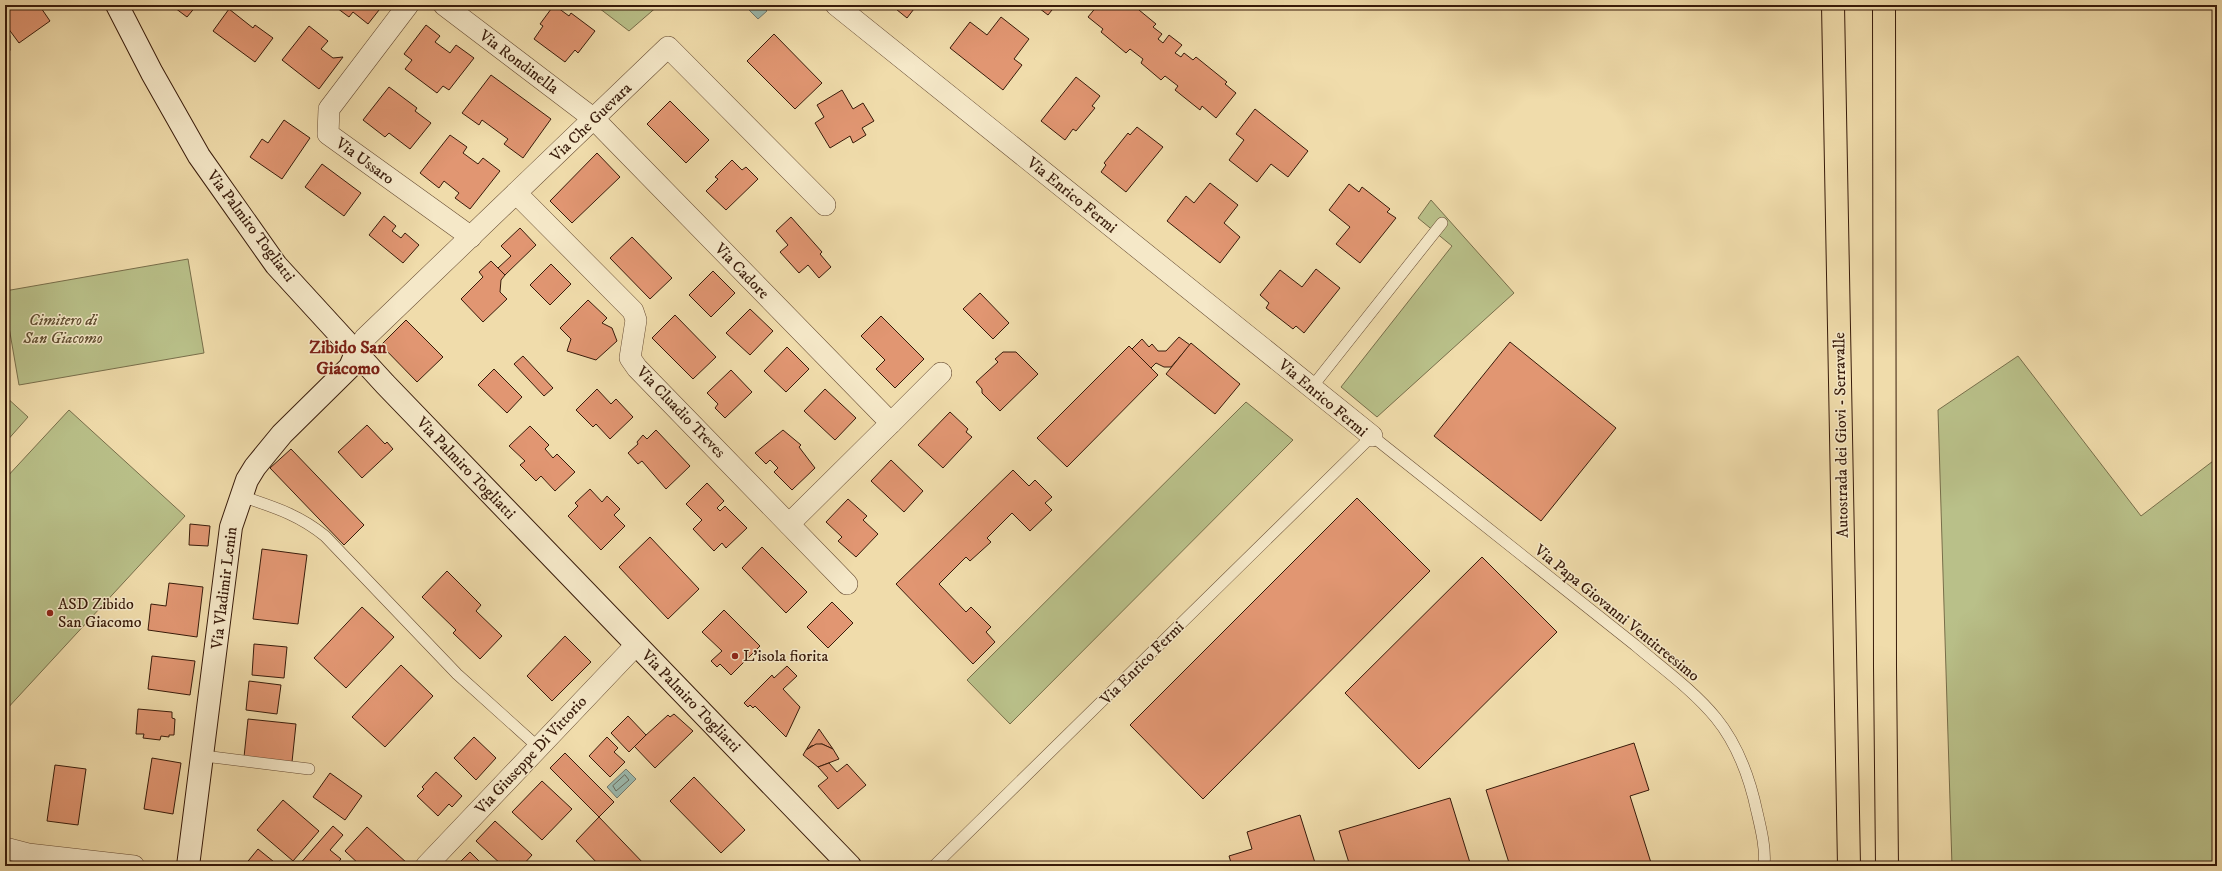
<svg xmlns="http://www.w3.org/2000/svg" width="2222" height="871" font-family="'IM FELL DW Pica',serif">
	<rect width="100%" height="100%" fill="#f0dcab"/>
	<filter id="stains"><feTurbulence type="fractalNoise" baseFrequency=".005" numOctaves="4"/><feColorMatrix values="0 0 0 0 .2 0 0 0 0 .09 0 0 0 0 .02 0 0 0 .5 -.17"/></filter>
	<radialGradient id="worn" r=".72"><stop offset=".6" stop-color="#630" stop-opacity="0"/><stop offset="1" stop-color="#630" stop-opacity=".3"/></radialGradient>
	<g fill="#b9c089" stroke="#786e4a">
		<path d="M595,5h64l-30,26z"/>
		<path d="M1431,200l83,93 -137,124 -36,-30 111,-141 -34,-28z"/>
		<path d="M188,259l16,94 -185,32 -14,-81v-13z"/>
		<path d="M2018,356l123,160 76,-58v408h-265l-14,-456z"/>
		<path d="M5,396l23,21 -23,26z"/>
		<path d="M1246,402l47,38 -283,284 -43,-44z"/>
		<path d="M69,410l116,106 -180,195v-232z"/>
	</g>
	<g fill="#9bbaaf" stroke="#737a6d">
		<path d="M744,5h17l6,6 -9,8z"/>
		<path d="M626,769l10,10 -19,19 -10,-11z"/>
	</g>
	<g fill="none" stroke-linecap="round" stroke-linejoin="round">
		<path stroke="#6a6a5c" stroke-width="1" d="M625,775l4,5 -13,11 -3,-5z"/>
	</g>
	<g fill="#e19672" stroke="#381b0a">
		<path d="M5,5h34l11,16 -31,22 -14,-19z"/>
		<path d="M171,5h26l-10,12z"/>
		<path d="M333,5h50l-15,19 -15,-12 -4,5z"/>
		<path d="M554,5l15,11 2,-3 24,18 -17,22 -3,-3 -10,12 -31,-23 9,-13 -3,-2z"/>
		<path d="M891,5h26l-10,13z"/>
		<path d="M1035,5h21l-8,10z"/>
		<path d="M1098,5h35l23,19 -3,3 9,7 -4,5 5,4 6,-8 13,10 -7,8 6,4 3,-4 9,7 3,-3 31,25 -2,2 11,9 -20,25 -14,-12 -2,4 -25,-20 3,-4 -13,-10 -4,4 -20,-17 2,-4 -13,-10 -4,4 -25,-21 2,-3 -15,-12z"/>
		<path d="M229,9l24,19 2,-3 18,13 -18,24 -42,-31z"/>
		<path d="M1001,17l28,22 -15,20 8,6 -19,25 -53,-42 20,-26 17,13z"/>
		<path d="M426,25l14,11 -5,6 15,11 6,-8 18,13 -25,32 -6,-4 -6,7 -32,-24 7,-9 -8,-6z"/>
		<path d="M309,26l19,15 -7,8 12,9 10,-1 -24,32 -37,-29z"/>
		<path d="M774,34l48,49 -27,26 -48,-48z"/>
		<path d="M491,75l60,44 -28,39 -19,-14 4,-5 -26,-19 -3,5 -17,-12z"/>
		<path d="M1076,77l24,19 -8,10 3,2 -19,23 -3,-2 -8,11 -24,-19z"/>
		<path d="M389,87l28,21 -2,3 16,12 -21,26 -21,-16 -4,4 -22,-17z"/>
		<path d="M842,90l11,19 10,-6 11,18 -12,7 4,7 -13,8 -3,-7 -20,12 -15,-25 9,-6 -7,-12z"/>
		<path d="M670,101l39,39 -23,23 -39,-39z"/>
		<path d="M1255,109l53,42 -20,26 -17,-13 -14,18 -28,-22 15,-20 -8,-6z"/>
		<path d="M284,120l26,18 -28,41 -32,-22 12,-18 6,4z"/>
		<path d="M1137,127l26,20 -37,45 -25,-20 5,-7 -2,-2 24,-30 2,2z"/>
		<path d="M450,135l17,12 -4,6 15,11 5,-6 17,13 -30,38 -15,-11 4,-5 -15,-12 -5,7 -19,-15z"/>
		<path d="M597,153l23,24 -48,46 -22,-22z"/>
		<path d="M732,160l10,10 4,-3 12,12 -32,31 -20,-19 12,-12 -3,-2z"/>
		<path d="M322,164l39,29 -17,23 -39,-29z"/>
		<path d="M1210,183l28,22 -14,18 16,14 -20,26 -53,-42 19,-25 8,7z"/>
		<path d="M1349,184l10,8 3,-5 28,22 -3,3 9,6 -36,45 -24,-19 14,-17 -21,-17z"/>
		<path d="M384,216l12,10 -4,5 9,7 4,-5 14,12 -16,18 -34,-28z"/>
		<path d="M791,217l31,35 -2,2 11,13 -12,11 -11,-13 -9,8 -19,-21 8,-7 -12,-14z"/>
		<path d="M520,228l16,17 -31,30 -7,-7 13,-12 -10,-10z"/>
		<path d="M632,237l40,41 -22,21 -40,-41z"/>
		<path d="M491,261l14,14 -4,5 -1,12 7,7 -24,23 -22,-23 22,-22 -4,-5z"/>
		<path d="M551,264l20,20 -21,21 -20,-20z"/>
		<path d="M1316,269l24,19 -36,45 -8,-7 -3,3 -27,-21 3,-5 -9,-8 20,-25 22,17z"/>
		<path d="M713,271l22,22 -24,24 -22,-22z"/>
		<path d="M980,293l29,30 -16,16 -30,-30z"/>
		<path d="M588,300l19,18 -5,5 10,5 5,13 -21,19 -29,-9 4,-12 -11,-11z"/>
		<path d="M750,309l23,22 -23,24 -24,-22z"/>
		<path d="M675,315l41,42 -23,22 -41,-41z"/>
		<path d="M881,316l43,43 -29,29 -19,-19 9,-9 -24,-24z"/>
		<path d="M406,320l37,37 -26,25 -36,-37z"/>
		<path d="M1179,337l11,8 -19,22h-7l-8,-4 -5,5 -19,-19 10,-10 7,8 3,-3 6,7h8z"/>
		<path d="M1510,342l106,86 -75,93 -107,-85z"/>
		<path d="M1191,343l49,41 -25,30 -49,-40z"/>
		<path d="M1129,346l29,29 -91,92 -30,-29z"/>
		<path d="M787,347l22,22 -23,23 -22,-21z"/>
		<path d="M1003,352h13l22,22 -38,37 -18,-18v-4l-6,-7 22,-20 -3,-3z"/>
		<path d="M523,356l30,32 -9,8 -30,-32z"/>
		<path d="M494,369l28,28 -15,16 -29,-28z"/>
		<path d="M731,370l21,22 -27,26 -10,-10 3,-4 -11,-11z"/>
		<path d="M597,389l14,15 5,-5 17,18 -23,22 -14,-15 -3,3 -17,-17z"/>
		<path d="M825,389l31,29 -21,22 -31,-29z"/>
		<path d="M950,412l18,17 -2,3 6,5 -29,31 -25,-23z"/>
		<path d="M367,425l18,19 2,-2 6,7 -31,29 -24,-26z"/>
		<path d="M530,426l19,19 -4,4 8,9 4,-4 18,18 -20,19 -14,-15 -5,5 -16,-16 5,-4 -16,-15z"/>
		<path d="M656,430l34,36 -24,23 -24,-28 -4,3 -10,-11 10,-9 -1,-2 6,-7 4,4z"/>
		<path d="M783,430l18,15 -2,2 16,21 -23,22 -18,-18 4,-4 -8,-8 -4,4 -11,-11z"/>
		<path d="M291,449l73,76 -20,20 -74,-77z"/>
		<path d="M891,460l32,31 -19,21 -33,-31z"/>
		<path d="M1013,470l16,16 6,-6 17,17 -7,6 7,7 -22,21 -18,-18 -25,25 4,4 -21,19 -4,-4 -27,27 27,28 5,-5 20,20 -5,5 9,10 -22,22 -77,-80z"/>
		<path d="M707,483l17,18 -7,7 3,3 5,-5 22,22 -21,20 -4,-5 -8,8 -21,-22 9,-9 -16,-16z"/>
		<path d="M590,489l12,13 5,-6 13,13 -6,6 11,11 -24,24 -33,-34 10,-10 -3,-3z"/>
		<path d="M1357,498l73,73 -227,228 -73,-74z"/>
		<path d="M848,499l19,17 -4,4 15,14 -22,23 -18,-16 4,-4 -16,-15z"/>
		<path d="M190,524l20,2 -2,20 -19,-1z"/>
		<path d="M650,537l49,52 -31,30 -49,-52z"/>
		<path d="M762,547l45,45 -21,21 -44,-45z"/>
		<path d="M262,549l45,6 -9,69 -45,-5z"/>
		<path d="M1482,557l75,75 -138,137 -74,-76z"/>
		<path d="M447,571l34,34 -5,6 26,25 -22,23 -27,-26 3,-3 -34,-33z"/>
		<path d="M169,583l34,4 -6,50 -49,-7 3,-26 15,2z"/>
		<path d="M832,602l21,21 -25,25 -21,-21z"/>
		<path d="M362,607l32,30 -48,51 -32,-30z"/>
		<path d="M724,610l36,36 -29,29 -11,-11 -3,3 -6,-6 11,-10 -20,-19z"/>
		<path d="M565,636l26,26 -39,39 -25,-25z"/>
		<path d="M254,644l33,3 -3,31 -32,-3z"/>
		<path d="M152,656l43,5 -5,34 -42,-6z"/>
		<path d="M401,665l32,31 -48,51 -33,-30z"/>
		<path d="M787,666l10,10 -14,13 17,18 -14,30 -31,-31 -2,2 -3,-3 -2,2 -4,-4 28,-28 2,3z"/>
		<path d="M249,681l32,4 -4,29 -31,-4z"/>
		<path d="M138,709l34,3v6l3,1 -1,16h-5v2l-8,-1 -1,4 -17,-2 1,-4h-8z"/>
		<path d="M674,714l19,17 -38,37 -21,-22 34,-31 2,2z"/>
		<path d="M628,716l18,19 -17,17 -18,-19z"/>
		<path d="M248,719l48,5 -4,38 -48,-5z"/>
		<path d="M819,729l14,20 -11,-5 -11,2 -5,4z"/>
		<path d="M474,737l22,21 -20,22 -22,-22z"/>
		<path d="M607,737l11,11 -4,4 11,10 -15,15 -21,-21z"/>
		<path d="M1634,743l15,47 -19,6 22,70h-142l-24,-76z"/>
		<path d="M816,744h6l11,5 6,10 -21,8 -15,-12 3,-5z"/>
		<path d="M565,753l49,49 -15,15 -49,-49z"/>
		<path d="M152,758l29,5 -8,51 -29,-5z"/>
		<path d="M829,763l8,9 10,-8 19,21 -28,24 -20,-23 10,-8 -10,-11z"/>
		<path d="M55,765l31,4 -8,56 -31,-4z"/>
		<path d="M436,772l26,24 -10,11 -3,-3 -11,12 -21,-20 7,-7 -2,-2z"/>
		<path d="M330,773l32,23 -17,24 -32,-23z"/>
		<path d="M694,777l51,53 -24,23 -51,-52z"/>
		<path d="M542,781l30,28 -30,31 -30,-28z"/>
		<path d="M1450,798l21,68h-121l-11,-35z"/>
		<path d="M283,800l36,31 -26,30 -36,-31z"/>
		<path d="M1300,815l16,51h-84l-3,-10 23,-7 -5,-17z"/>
		<path d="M599,817l47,49h-46l-24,-25z"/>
		<path d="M495,821l37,34 -10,11h-7l-5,-5 -7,5 -27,-25z"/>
		<path d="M333,826l10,9 -13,15 11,9 -6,7h-37z"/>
		<path d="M367,827l40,36 -3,3h-43l-16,-15z"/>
		<path d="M258,849l21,17h-35z"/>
		<path d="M470,852l14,14h-28z"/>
	</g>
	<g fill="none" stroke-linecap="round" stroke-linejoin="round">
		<defs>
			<g id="lane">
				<path d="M5,38v10"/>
				<path d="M1312,387l130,-164"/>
				<path d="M241,496c32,11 57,18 84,40l132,138 81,73"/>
				<path d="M204,756l105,13"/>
				<path d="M934,866l438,-430 263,209c27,23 58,45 81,73 22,27 34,61 41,94 4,17 9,37 7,54"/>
			</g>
			<g id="street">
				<path d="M408,5l-79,104 -1,25 143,103"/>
				<path d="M444,5l150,114 297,304 -102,101"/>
				<path d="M836,5l536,431"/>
				<path d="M516,193l117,118 3,9 -6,38 7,10 210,216"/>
				<path d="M356,353l9,-15 303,-291 157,158"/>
				<path d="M891,423l50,-50"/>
				<path d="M5,848l23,6 106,12"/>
				<path d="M426,866l210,-221"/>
			</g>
			<g id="secondary">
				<path d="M117,5l35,68 47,83 77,109 109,119 465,482"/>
				<path d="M188,866l43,-339 16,-47 8,-13 27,-33 68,-67 6,-14"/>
			</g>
			<g id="highway">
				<path d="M1833,5l16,861"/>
				<path d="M1884,5l1,662 2,199"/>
			</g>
		</defs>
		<use href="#lane" stroke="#664b32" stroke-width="12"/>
		<use href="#street" stroke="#664b32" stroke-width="22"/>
		<use href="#secondary" stroke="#381b0a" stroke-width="24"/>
		<use href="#highway" stroke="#381b0a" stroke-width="24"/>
		<use href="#lane" stroke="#f5e8c8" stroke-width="11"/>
		<use href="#street" stroke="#f5e8c8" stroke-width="21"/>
		<use href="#secondary" stroke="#f5e8c8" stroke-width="22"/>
		<use href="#highway" stroke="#f0dcab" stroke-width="22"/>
	</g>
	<g fill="#8f2418" stroke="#f5e8c8" stroke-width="1.5">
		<circle cx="50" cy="613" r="4"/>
		<circle cx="735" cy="656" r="4"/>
	</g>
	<g text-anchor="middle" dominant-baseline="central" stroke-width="3" stroke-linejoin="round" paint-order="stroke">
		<g font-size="16" fill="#381b0a" stroke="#f5e8c8">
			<text transform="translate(519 62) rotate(37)">Via Rondinella</text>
			<text transform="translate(591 122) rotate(-44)">Via Che Guevara</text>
			<text transform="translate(365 161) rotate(36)">Via Ussaro</text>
			<text transform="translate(1072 195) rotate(39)">Via Enrico Fermi</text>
			<text transform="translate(251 226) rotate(53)">Via Palmiro Togliatti</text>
			<text transform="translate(742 271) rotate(46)">Via Cadore</text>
			<text transform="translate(1323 398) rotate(40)">Via Enrico Fermi</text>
			<text transform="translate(681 412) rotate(46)">Via Cluadio Treves</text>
			<text transform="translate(1841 435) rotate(-91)">Autostrada dei Giovi - Serravalle</text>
			<text transform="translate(466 468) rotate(46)">Via Palmiro Togliatti</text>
			<text transform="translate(224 588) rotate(-83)">Via Vladimir Lenin</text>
			<text transform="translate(1617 613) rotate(39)">Via Papa Giovanni Ventitreesimo</text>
			<text transform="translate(1142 663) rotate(-45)">Via Enrico Fermi</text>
			<text transform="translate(691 701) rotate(46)">Via Palmiro Togliatti</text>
			<text transform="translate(531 755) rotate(-47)">Via Giuseppe Di Vittorio</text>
		</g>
		<g font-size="16" font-style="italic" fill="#5f4d30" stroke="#f5e8c8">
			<text x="63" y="320">Cimitero di<tspan x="63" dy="18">San Giacomo</tspan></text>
		</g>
		<g font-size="16" fill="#381b0a" stroke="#f5e8c8" text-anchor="start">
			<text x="58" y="604">ASD Zibido<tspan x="58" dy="18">San Giacomo</tspan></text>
			<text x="743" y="656">L'isola fiorita</text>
		</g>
		<g font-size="18" font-weight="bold" fill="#7a1f14" stroke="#f5e8c8">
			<text x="348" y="348">Zibido San<tspan x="348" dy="21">Giacomo</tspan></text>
		</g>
	</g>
	<rect width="2222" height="871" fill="none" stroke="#f0dcab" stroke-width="20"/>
	<rect x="6" y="6" width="2210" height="859" fill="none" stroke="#381b0a" stroke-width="2"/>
	<rect x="10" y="10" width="2202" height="851" fill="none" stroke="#381b0a"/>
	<rect width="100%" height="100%" filter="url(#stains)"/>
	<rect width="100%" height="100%" fill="url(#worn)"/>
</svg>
